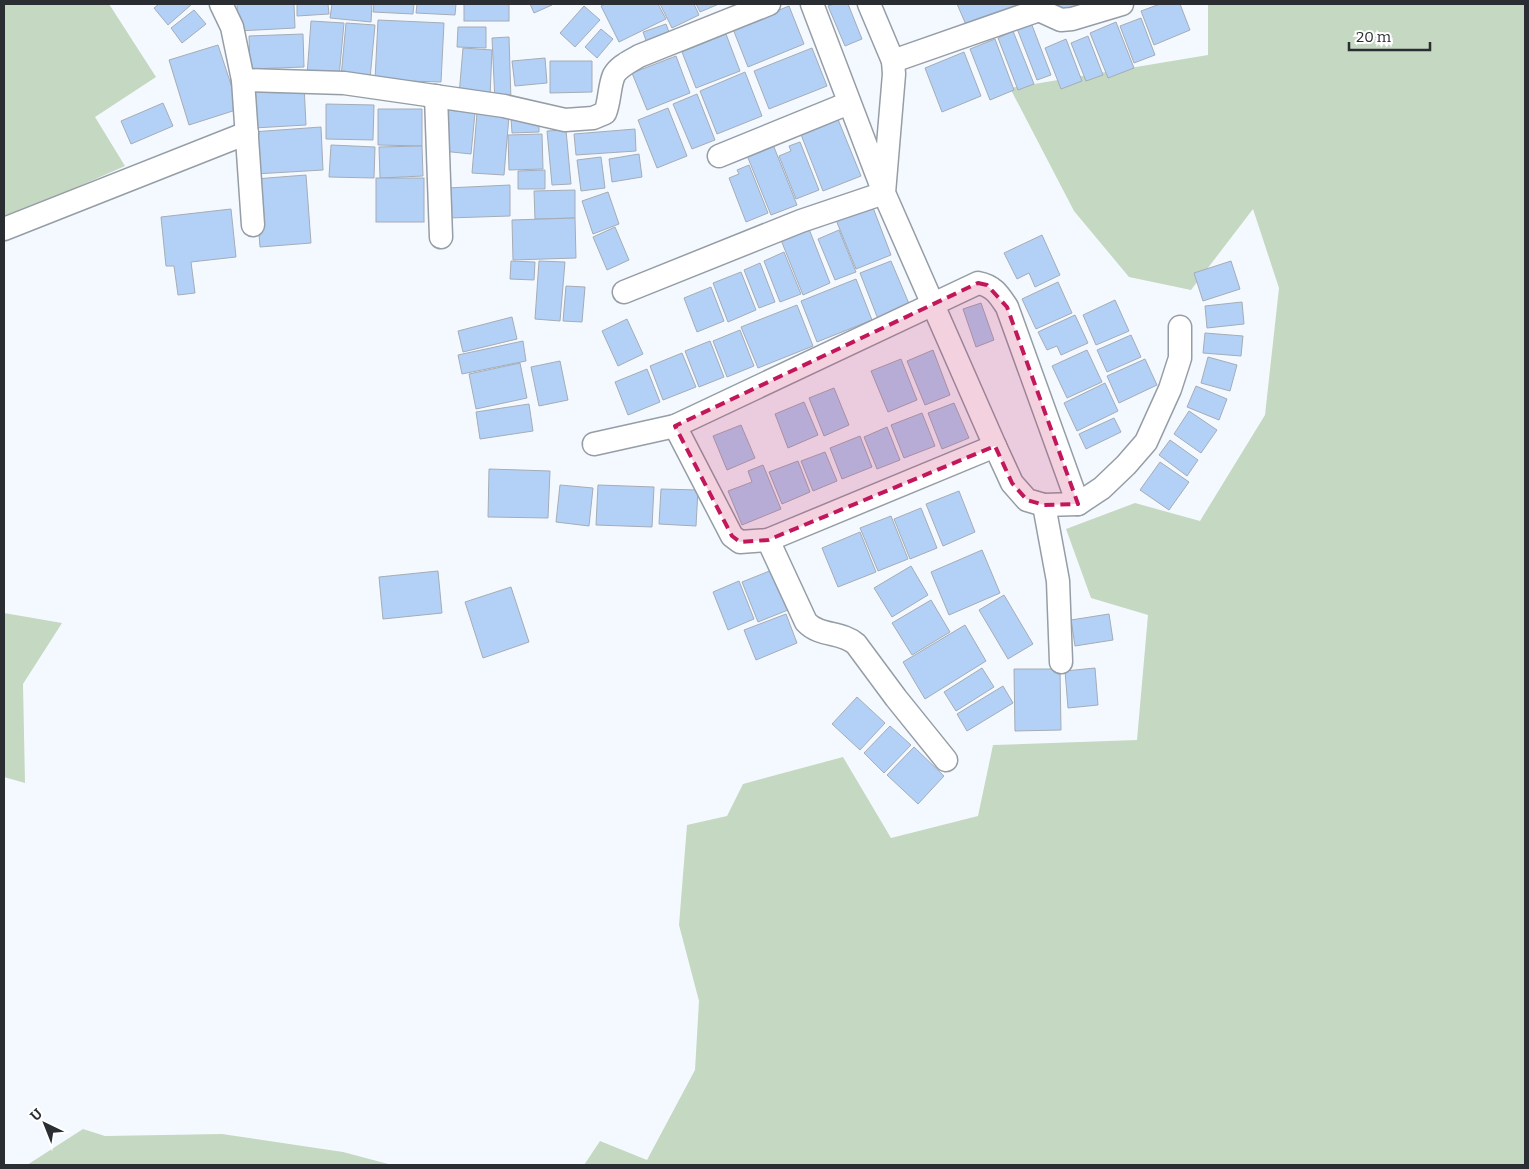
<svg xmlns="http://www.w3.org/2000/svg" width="1529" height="1169" font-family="Bitter,serif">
	<rect width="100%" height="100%" fill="#f4f9ff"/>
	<g fill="#c5d8c1">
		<path d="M4,4h105l47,73 -61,40 30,49 -121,53z"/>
		<path d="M1208,4h317v1161h-941l16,-24 47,19 48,-90 4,-69 -20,-76 8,-100 40,-9 16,-32 100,-27 48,81 87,-22 15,-71 144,-5 11,-125 -57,-17 -25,-69 69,-26 65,18 65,-106 14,-127 -26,-79 -62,81 -62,-13 -55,-66 -64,-123 198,-33z"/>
		<path d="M4,613l58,10 -39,61 2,99 -21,-6z"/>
		<path d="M83,1129l22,7 117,-2 121,18 49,13h-365z"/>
	</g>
	<g fill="#b3d1f6" stroke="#a5acb6">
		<path d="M159,4h33l-24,21 -14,-17z"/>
		<path d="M237,4h57l1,24 -57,3z"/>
		<path d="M297,4h31l1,10 -32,2z"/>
		<path d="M332,4h40l-1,18 -41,-4z"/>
		<path d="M374,4h40l-1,10 -40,-2z"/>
		<path d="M417,4h39l-1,11 -39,-2z"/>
		<rect x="464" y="4" width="45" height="17"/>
		<path d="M530,4h21l1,1 -18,8z"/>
		<path d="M605,4h53l8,15 -47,23 -18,-36z"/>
		<path d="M660,4h34l5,11 -27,13z"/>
		<path d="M696,4h23l-19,8z"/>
		<path d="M834,4h14l14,35 -17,7 -17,-40z"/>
		<path d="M957,4h63l-53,23z"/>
		<path d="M1055,4h25l-21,8z"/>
		<path d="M1160,4h20l10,26 -36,15 -13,-34z"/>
		<path d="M584,6l16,14 -25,27 -15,-14z"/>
		<path d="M789,6l15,38 -56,23 -15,-38z"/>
		<path d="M194,10l12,14 -24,19 -11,-15z"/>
		<path d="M1141,18l14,37 -21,8 -14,-37z"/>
		<path d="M378,20l66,3 -3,59 -66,-2z"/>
		<path d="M1030,20l21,55 -14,5 -21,-54z"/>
		<path d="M311,21l33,2 -5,54 -32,-2z"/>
		<path d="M1116,22l18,46 -26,10 -18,-45z"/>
		<path d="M346,23l29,2 -5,54 -29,-2z"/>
		<path d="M666,24l4,11 -23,8 -4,-11z"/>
		<path d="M458,27h28v21l-29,-1z"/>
		<path d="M601,29l12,10 -16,19 -12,-11z"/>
		<path d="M1013,31l21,53 -16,6 -20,-52z"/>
		<path d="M303,34l1,33 -54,2 -1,-33z"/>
		<path d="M726,34l14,37 -44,17 -14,-36z"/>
		<path d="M1088,36l15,39 -17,6 -15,-38z"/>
		<path d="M509,37l2,64 -16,1 -3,-64z"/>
		<path d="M995,39l19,51 -24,10 -20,-51z"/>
		<path d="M1066,39l16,42 -21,8 -16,-41z"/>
		<path d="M218,45l21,64 -50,16 -20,-65z"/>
		<path d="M463,48l29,2 -2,47 -31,-2z"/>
		<path d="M812,48l15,38 -58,23 -15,-38z"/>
		<path d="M964,52l17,44 -39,16 -17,-44z"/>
		<path d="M676,56l14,37 -43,17 -15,-37z"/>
		<path d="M545,58l2,25 -32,3 -3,-25z"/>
		<path d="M550,61h42v31l-42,1z"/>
		<path d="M745,72l17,44 -45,18 -17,-43z"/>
		<path d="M304,85l2,40 -52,3 -2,-40z"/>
		<path d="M697,94l18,46 -23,9 -19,-45z"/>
		<path d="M163,103l10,23 -42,18 -10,-23z"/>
		<path d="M326,104l48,1 -1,35 -47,-1z"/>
		<path d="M668,108l19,48 -30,12 -19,-48z"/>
		<path d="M378,109h44v37l-44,-1z"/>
		<path d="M447,110l28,3 -4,41 -29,-3z"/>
		<path d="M477,113l32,3 -5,59 -32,-2z"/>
		<path d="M837,117l24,59 -38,15 -23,-59z"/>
		<path d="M511,118h28v14l-27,1z"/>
		<path d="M321,127l2,43 -68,4 -3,-42z"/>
		<path d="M635,129l1,22 -60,4 -2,-21z"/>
		<path d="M566,130l5,54 -19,1 -5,-54z"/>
		<path d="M542,134l1,35 -34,1 -1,-35z"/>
		<path d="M772,142l25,63 -26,10 -25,-62z"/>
		<path d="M800,142l19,48 -23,9 -17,-43 12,-5 -2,-5z"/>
		<path d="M331,145l44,2 -1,31 -45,-1z"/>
		<path d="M422,146l1,30 -43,2 -1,-31z"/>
		<path d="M639,154l3,23 -30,5 -3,-23z"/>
		<path d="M601,157l4,31 -24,3 -4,-31z"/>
		<path d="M749,165l19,48 -22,9 -17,-44 10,-4 -2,-4z"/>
		<path d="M545,170v19h-27v-18z"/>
		<path d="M306,175l5,68 -51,4 -5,-68z"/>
		<rect x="376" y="178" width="48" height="44"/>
		<path d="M510,185v31l-62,2 -1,-30z"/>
		<path d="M575,190v28l-40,1 -1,-28z"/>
		<path d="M608,192l11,32 -26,10 -11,-33z"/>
		<path d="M872,205l19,50 -35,14 -20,-49z"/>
		<path d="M231,209l5,48 -45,5 4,31 -17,2 -4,-29h-8l-5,-49z"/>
		<path d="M575,218l1,40 -63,2 -1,-40z"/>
		<path d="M615,227l14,33 -22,10 -14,-33z"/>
		<path d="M809,229l21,54 -27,12 -22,-55z"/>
		<path d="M839,230l17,42 -21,8 -17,-41z"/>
		<path d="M1042,235l18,40 -25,12 -6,-14 -12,6 -13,-26z"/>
		<path d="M784,252l17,42 -21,8 -16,-41z"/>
		<path d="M511,261l24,1 -1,18 -24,-1z"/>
		<path d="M539,261l26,1 -5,59 -25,-2z"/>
		<path d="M891,261l19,45 -32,13 -18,-46z"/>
		<path d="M1231,261l9,28 -37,12 -9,-28z"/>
		<path d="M760,263l15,39 -16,6 -15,-38z"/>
		<path d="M741,272l15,38 -28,12 -15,-39z"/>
		<path d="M856,279l16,41 -55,22 -16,-41z"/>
		<path d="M1058,282l14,31 -36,16 -14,-30z"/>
		<path d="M566,286l19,1 -3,35 -19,-1z"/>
		<path d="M711,287l13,34 -27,11 -13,-34z"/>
		<path d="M1115,300l14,31 -33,14 -13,-30z"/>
		<path d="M1242,302l2,22 -37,4 -2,-22z"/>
		<path d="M981,303l13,37 -18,7 -13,-38z"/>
		<path d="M797,305l16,41 -55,22 -17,-41z"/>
		<path d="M1075,315l13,28 -27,12 -4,-9 -10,4 -9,-18z"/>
		<path d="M512,317l5,22 -54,13 -5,-21z"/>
		<path d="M627,319l16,35 -25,12 -16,-35z"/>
		<path d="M740,330l14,36 -27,11 -14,-36z"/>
		<path d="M1205,333l38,3 -2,20 -38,-3z"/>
		<path d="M1131,335l10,22 -34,15 -10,-22z"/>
		<path d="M523,341l3,20 -64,13 -4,-19z"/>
		<path d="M710,341l14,36 -25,10 -14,-36z"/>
		<path d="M933,350l17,45 -25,10 -18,-44z"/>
		<path d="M1087,350l15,32 -35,16 -15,-32z"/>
		<path d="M682,353l14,34 -33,13 -13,-34z"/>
		<path d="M1208,357l29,8 -7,26 -29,-8z"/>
		<path d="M901,359l16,41 -29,12 -17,-41z"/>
		<path d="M1145,359l12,26 -38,18 -12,-27z"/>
		<path d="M560,361l8,39 -29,6 -8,-39z"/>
		<path d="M520,363l7,35 -51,11 -7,-35z"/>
		<path d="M647,369l13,33 -32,13 -13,-33z"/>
		<path d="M1105,383l13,28 -41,20 -13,-28z"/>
		<path d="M1196,386l31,13 -8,21 -32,-13z"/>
		<path d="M834,388l15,37 -25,11 -15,-38z"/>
		<path d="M804,402l14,33 -30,13 -13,-34z"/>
		<path d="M954,403l15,35 -27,11 -14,-36z"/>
		<path d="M529,404l4,27 -53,8 -4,-27z"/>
		<path d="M1189,411l28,19 -16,23 -27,-19z"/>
		<path d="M922,413l13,33 -31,12 -13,-33z"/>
		<path d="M1114,418l7,14 -35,17 -7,-15z"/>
		<path d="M741,425l14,33 -28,12 -14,-34z"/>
		<path d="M887,427l13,33 -23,9 -13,-32z"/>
		<path d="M860,436l12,31 -30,12 -12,-31z"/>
		<path d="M1170,440l28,20 -11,16 -28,-21z"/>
		<path d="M825,452l12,29 -24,10 -12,-30z"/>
		<path d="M798,461l12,31 -28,12 -13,-32z"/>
		<path d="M1160,462l29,20 -20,28 -29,-20z"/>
		<path d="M763,465l18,44 -39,16 -14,-34 24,-9 -4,-11z"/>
		<path d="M489,469l61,2 -2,47 -60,-1z"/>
		<path d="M560,485l33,3 -4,38 -33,-4z"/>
		<path d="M598,485l56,2 -2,40 -56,-2z"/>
		<path d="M661,489l37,1 -2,36 -37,-2z"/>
		<path d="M959,491l16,41 -32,14 -17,-42z"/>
		<path d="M921,508l16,40 -27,11 -16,-40z"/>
		<path d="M891,516l17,43 -30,12 -18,-43z"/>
		<path d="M860,532l16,40 -38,15 -16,-39z"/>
		<path d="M982,550l18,43 -51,22 -18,-43z"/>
		<path d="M911,566l17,29 -36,22 -18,-29z"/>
		<path d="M777,568l16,40 -35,14 -16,-40z"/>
		<path d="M438,571l4,42 -59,6 -4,-42z"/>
		<path d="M739,581l15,38 -26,11 -15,-38z"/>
		<path d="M511,587l18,55 -46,16 -18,-56z"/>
		<path d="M1004,595l29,49 -25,15 -29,-49z"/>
		<path d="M931,600l19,32 -38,23 -20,-32z"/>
		<path d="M786,614l11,29 -41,17 -12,-30z"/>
		<path d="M1109,614l4,26 -38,6 -4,-26z"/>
		<path d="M965,625l21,36 -61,38 -22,-37z"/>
		<path d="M982,668l12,19 -38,24 -12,-19z"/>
		<path d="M1095,668l3,37 -30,3 -3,-37z"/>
		<path d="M1014,669h46l1,61 -46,1z"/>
		<path d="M1003,686l10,17 -46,28 -10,-17z"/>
		<path d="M857,697l28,26 -25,27 -28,-26z"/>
		<path d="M890,726l21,19 -27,28 -20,-20z"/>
		<path d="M914,747l30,29 -26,28 -31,-29z"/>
	</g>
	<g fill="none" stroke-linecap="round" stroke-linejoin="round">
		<defs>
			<g id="minor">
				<path d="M221,4l11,23 11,53 10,145"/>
				<path d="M869,4l24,57 1,13 -10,119 111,253 17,37 15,17 17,5 34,-1 24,-16 24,-23 20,-23 24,-53 10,-31v-31"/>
				<path d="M1036,4l3,6 22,10 11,-1 50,-15"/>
				<path d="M893,61l146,-51"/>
				<path d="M243,80l101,3 160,23 61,14 28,-2 12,-5c5,-12 4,-27 9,-38 5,-9 17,-14 25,-19l130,-52"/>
				<path d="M436,96l5,141"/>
				<path d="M719,156l130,-53"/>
				<path d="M4,229l243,-96"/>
				<path d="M624,292l177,-71 83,-28 -72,-189"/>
				<path d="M594,444l81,-18"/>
				<path d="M995,446l-227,94 -28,2 -8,-6 -57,-110 303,-143c16,3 21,12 29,24l71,197"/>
				<path d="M1044,505l14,76 3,81"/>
				<path d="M768,540l38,82c14,15 35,9 50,22l40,54 50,62"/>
			</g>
		</defs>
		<use href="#minor" stroke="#959da6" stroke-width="25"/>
		<use href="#minor" stroke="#fff" stroke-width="22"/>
	</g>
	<path fill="#c2185b" fill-opacity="0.2" stroke="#c2185b" stroke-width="4" stroke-dasharray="10 6" stroke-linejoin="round" d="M978,283l9,2 20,22 71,197 -34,1 -17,-5 -15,-17 -17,-37 -227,94 -28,2 -8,-6 -57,-110z"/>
	<rect width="1529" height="1169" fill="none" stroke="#2a2d31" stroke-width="10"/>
	<g transform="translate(45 1124) rotate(317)" stroke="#ffffff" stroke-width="4" paint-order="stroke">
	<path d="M0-4L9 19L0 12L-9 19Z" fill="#2a2d31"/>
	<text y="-8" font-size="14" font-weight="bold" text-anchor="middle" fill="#2a2d31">U</text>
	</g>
	<path d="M1349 42v8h81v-8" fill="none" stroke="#2a2d31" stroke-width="2.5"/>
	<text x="1356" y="42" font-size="15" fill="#2a2d31" stroke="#ffffff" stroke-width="4" paint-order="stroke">20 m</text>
</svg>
